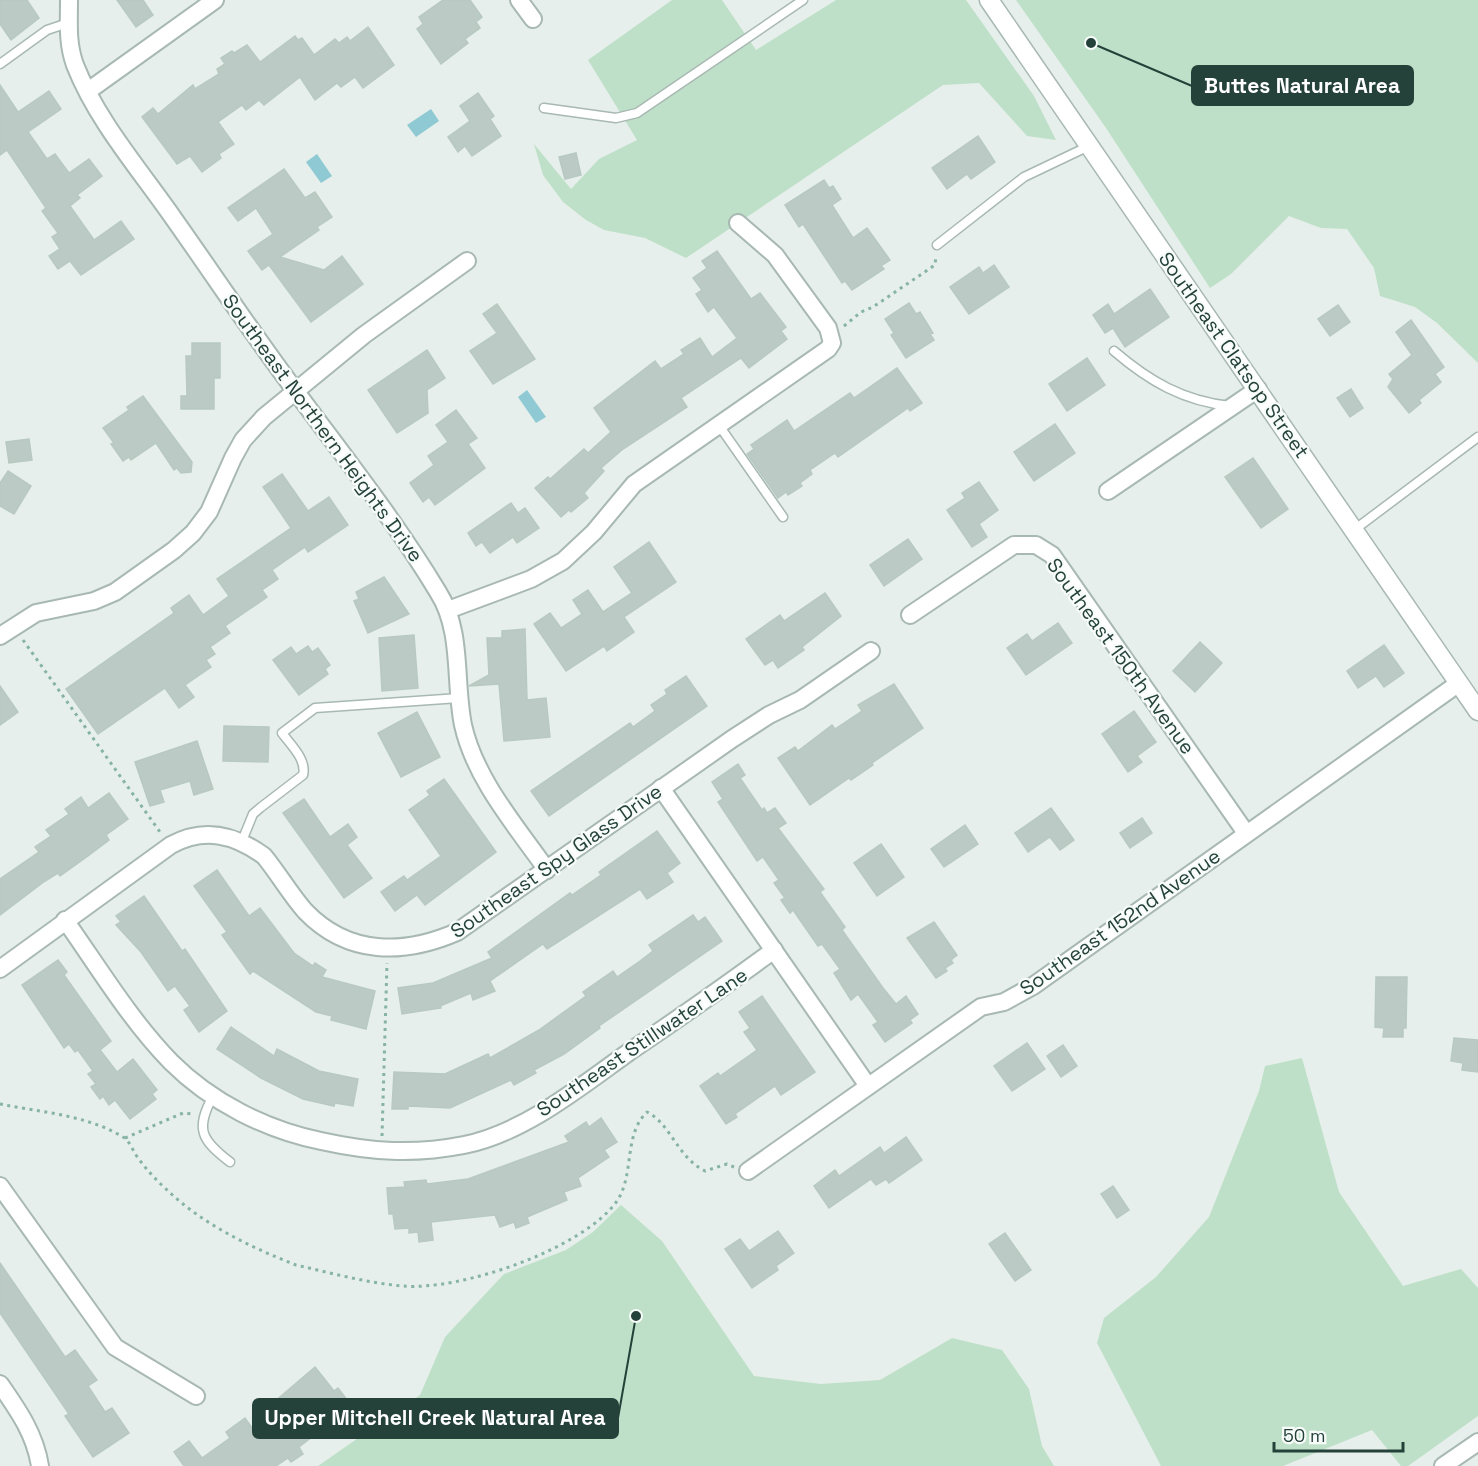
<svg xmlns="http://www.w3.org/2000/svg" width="1478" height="1466" font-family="'Space Grotesk',sans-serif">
	<rect width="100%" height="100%" fill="#e6efeb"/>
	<g fill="#bfe0c8">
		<path d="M672,0h50l34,50 80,-50h130l68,96 22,44 -29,-4 -48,-53 -36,2 -257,173 -41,-20 -41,-8 -18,-10 -23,-18 -20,-27 -9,-31 37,45 28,-30 38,-19 -49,-80z"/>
		<path d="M1016,0h462v363l-41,-40 -22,-16 -35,-11 -6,-28 -27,-39 -26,-1 -32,-12 -58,58 -21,14 -104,-160z"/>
		<path d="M1302,1058l37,134 64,94 58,-17 17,19v128l-70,50h-7l-29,-36 -89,36h-122l-64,-123 7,-25 52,-41 53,-60 50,-126 6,-25z"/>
		<path d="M621,1205l41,36 92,135 67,8 59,-4 72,-42 50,12 27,39 13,57 12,20h-736l102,-71 25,-58 59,-63 62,-24 27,-18z"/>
	</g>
	<g fill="#8ec9d4">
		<path d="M431,109l8,12 -23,16 -9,-12z"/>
		<path d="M317,154l15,22 -11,7 -15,-21z"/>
		<path d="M527,390l19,27 -10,6 -18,-26z"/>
	</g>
	<g fill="#bbcac4" stroke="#b8c9c2" stroke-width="1.5">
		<path d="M0,0h27l12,18 -28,22 -11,-16z"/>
		<path d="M117,0h26l10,15 -17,12z"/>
		<path d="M443,0h27l12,17 -6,5 4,6 -15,11 3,4 -27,21 -24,-35 6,-5 -4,-7z"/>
		<path d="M368,27l26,38 -31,23 -8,-11 -14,10 -4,-4 -22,17 -15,-23 -36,28 -5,-5 -13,10 -4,-5 -24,17 16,22 -15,10 2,4 -19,14 -12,-16 -13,8 -35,-47 11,-9 5,6 35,-29 2,4 24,-15 -2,-5 8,-5 -4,-6 11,-7 2,2 13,-8 13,17 35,-26 3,4 4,-2 12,17 21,-16 4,4 8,-6 3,4z"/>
		<path d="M0,85l18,27 31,-21 12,18 -33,23 19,27 8,-5 14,19 20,-14 13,17 -25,19 3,3 -10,8 24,34 27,-19 13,18 -53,36 -11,-14 -12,8 -9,-13 11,-7 -8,-12 6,-4 -16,-22 4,-3 -39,-58 -7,5z"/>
		<path d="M478,93l16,23 -4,3 11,17 -29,20 -7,-10 -7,6 -10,-15 22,-16 -10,-15z"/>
		<path d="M978,136l17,26 -24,17 -4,-5 -20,15 -15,-21z"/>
		<path d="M576,153l5,22 -16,4 -6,-22z"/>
		<path d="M284,169l21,29 10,-6 17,25 -15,10 2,3 -39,27 44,13 18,-14 21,28 -52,38 -42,-57 -7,5 -14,-19 25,-17 -17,-26 -18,13 -10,-13z"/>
		<path d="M824,180l5,8 4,-2 8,13 -9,6 21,33 14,-10 23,32 -9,6 3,3 -32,21 -7,-9 -3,2 -39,-59 -4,3 -14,-22z"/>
		<path d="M717,251l34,48 9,-6 26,34 -5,4 6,8 -38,29 -8,-10 -60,40 6,9 -64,42 -22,19 3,3 -20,22 4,5 -17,14 -2,-2 -8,7 -26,-29 13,-11 2,2 34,-30 4,4 23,-21 -17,-24 61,-47 6,8 23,-15 -3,-4 19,-12 12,19 25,-19 -23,-31 -6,5 -12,-18 6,-4 -9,-12 14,-10 -5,-7z"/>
		<path d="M994,265l15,22 -40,27 -19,-27 29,-20 4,6z"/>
		<path d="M1150,289l19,28 -44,30 -12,-19 -8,5 -12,-18 15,-11 6,10z"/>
		<path d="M909,303l7,11 4,-2 13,21 -3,1 4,6 -28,18 -15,-23 3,-2 -9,-14z"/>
		<path d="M497,304l38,55 -42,25 -23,-33 27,-18 -14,-19z"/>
		<path d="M1338,305l12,17 -20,14 -12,-17z"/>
		<path d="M1411,320l33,47 -9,7 6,8 -22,18 2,3 -12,10 -21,-26 5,-8 -4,-5 23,-19 -16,-23z"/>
		<path d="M192,343h28v35h-6v31h-33v-13h6l-1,-40h6z"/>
		<path d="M427,350l18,28 -18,12 1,23 -31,20 -29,-43z"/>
		<path d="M1087,358l18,27 -38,26 -18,-27z"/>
		<path d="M897,368l25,35 -12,8 -2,-3 -70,49 -3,-4 -25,17 2,4 -12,9 2,3 -14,9 -2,-3 -8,6 -31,-44 7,-5 -3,-4 36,-25 7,11 56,-38 4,5z"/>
		<path d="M1351,389l12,19 -13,9 -13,-19z"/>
		<path d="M143,396l49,66 -1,10 -10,1 -4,-5 -3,2 -18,-27 -25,17 -2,-3 -6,4 -12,-17 3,-1 -11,-15 26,-18 -2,-3z"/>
		<path d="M456,410l21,28 -9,6 17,24 -50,37 -6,-8 -6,5 -13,-19 24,-18 -6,-9 20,-14 -12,-17z"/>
		<path d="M1055,424l20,29 -41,28 -20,-29z"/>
		<path d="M29,439l3,21 -23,3 -3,-21z"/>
		<path d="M1253,458l35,51 -27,19 -36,-51z"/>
		<path d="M8,471l23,15 -17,28 -14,-8v-23z"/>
		<path d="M282,474l26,37 21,-14 19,28 -40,27 -3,-5 -33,23 6,9 -16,11 5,7 -42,29 5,7 -20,14 5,7 -9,6 5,7 -26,18 9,12 -15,11 -14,-20 -67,46 -32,-45 108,-76 -3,-5 18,-13 14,20 26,-19 -12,-17 74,-51 -28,-41z"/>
		<path d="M979,482l19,28 -19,14 8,13 -15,10 -25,-37 18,-12 -3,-5z"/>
		<path d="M511,503l7,10 7,-5 14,20 -22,15 -4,-6 -23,16 -8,-11 -6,4 -8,-13z"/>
		<path d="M908,539l14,20 -38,27 -14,-21z"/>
		<path d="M649,542l27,40 -52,35 10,15 -27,19 -3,-5 -38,25 -32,-47 16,-11 11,15 21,-14 -9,-14 15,-10 15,22 29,-19 -18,-26z"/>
		<path d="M384,577l25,37 -41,19 -14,-32 5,-2 -3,-7z"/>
		<path d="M825,593l16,23 -39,31 2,3 -26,18 -5,-8 -8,5 -19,-26 34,-24 4,6z"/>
		<path d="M1058,623l14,20 -46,32 -19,-27 20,-14 5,7z"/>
		<path d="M525,629l2,71 19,-2 4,39 -46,4 -5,-57 -30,2 20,-11 -2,-37h15v-7z"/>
		<path d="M414,635l4,53 -36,3 -3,-53z"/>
		<path d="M1200,642l22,21 -27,29 -22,-21z"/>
		<path d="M1384,645l20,28 -20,14 -8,-11 -18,12 -11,-17z"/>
		<path d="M308,646l4,6 6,-4 12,17 -5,4 3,5 -29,21 -26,-35 18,-13 5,7z"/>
		<path d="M686,676l21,30 -158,110 -18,-25 99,-68 3,4 22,-16 -4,-6 16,-11 -2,-4z"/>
		<path d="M894,684l29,44 -51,35 1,2 -22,15 -2,-2 -39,27 -32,-47 17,-11 3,4 34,-26 3,4 27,-18 -4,-6z"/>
		<path d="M0,686l18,26 -18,13z"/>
		<path d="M1134,711l22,31 -19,14 5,6 -14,10 -26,-38z"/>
		<path d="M417,712l23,45 -39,20 -23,-44z"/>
		<path d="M224,726l45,1 -1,35 -45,-1z"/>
		<path d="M197,741l16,48 -19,6 -4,-14 -30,9 4,12 -14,4 -15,-44z"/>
		<path d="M738,764l7,11 -5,3 22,32 2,-2 3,5 8,-5 11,15 -8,5 46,61 -4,3 25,35 -3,3 41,58 13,16 10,-8 12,18 -8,6 2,3 -27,19 -12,-17 5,-3 -20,-28 -7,6 -17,-27 6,-4 -18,-25 -4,2 -25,-36 -3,3 -9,-13 4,-2 -11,-15 5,-3 -16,-23 -6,4 -39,-59 5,-3 -11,-17z"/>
		<path d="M444,779l52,73 -71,53 -8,-10 -22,16 -14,-19 23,-16 3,4 34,-24 -32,-46 21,-15 -3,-4z"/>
		<path d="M109,793l19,26 -22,16 3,5 -21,16 -28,20 -2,-3 -13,8 -45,34v-36l39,-27 -4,-5 16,-11 -5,-6 23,-16 -4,-5 16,-12 7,11z"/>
		<path d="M304,799l26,38 18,-13 9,13 -10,8 25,33 -28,20 -61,-85z"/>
		<path d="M1051,808l23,32 -14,10 -10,-13 -22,15 -13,-19z"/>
		<path d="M1142,818l10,15 -22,15 -10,-15z"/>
		<path d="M965,825l13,19 -34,23 -13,-18z"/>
		<path d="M657,831l23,32 -13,10 6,9 -26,17 -7,-10 -93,60 -4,-5 -53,37 5,10 -22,9 -2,-7 -31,13 1,2 -39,6 -4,-26 35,-5 59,-25 -4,-6 82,-59 2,2 29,-20 -2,-3z"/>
		<path d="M881,844l23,33 -27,19 -23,-33z"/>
		<path d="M217,870l32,46 11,-8 34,45 19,13 2,-3 11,7 -4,7 53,14 -9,38 -35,-9 1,-4 -16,-4 -63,-41 -3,3 -28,-39 5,-3 -33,-46z"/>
		<path d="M144,896l38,55 3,-2 42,62 -28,21 -15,-22 6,-4 -15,-20 -7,5 -27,-39 -25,-27 5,-3 -5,-6z"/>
		<path d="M693,915l5,7 7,-5 17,24 -123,85 1,2 -36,26 -30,16 2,3 -22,12 -3,-5 -61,28 -42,-2v3h-16l2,-37 51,2 43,-20 2,4 49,-28 47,-34 -3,-4 30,-21 4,6 23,-16 13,-10 -4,-6z"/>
		<path d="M934,922l23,33 -6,5 2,3 -8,5 2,3 -11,7 -29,-40z"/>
		<path d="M58,960l9,12 -3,3 47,66 -11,9 17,22 16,-13 24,31 -5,4 4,5 -26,20 -15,-19 -6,5 -6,-9 -3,3 -9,-12 5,-3 -8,-10 5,-3 -15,-21 -3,2 -6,-8 -5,4 -42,-63z"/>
		<path d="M1376,977h31l-1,51h-3v9h-20l1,-9 -9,-1z"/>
		<path d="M762,996l53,76 -34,23 -6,-9 -40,28 2,3 -11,7 -26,-38 18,-13 2,3 37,-26 -13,-18 6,-4 -11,-16z"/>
		<path d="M231,1027l43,29 3,-7 42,22 39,8 -5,27 -18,-3 -1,3 -31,-7 -42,-21 -44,-29z"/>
		<path d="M1454,1038l24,2v32l-16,-2 1,-7 -12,-2z"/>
		<path d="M1027,1043l18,26 -33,22 -18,-25z"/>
		<path d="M1063,1045l14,21 -16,11 -14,-21z"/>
		<path d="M601,1118l16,24 -13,8 5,7 -31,21 3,8 -17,6 3,8 -40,17 2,6 -13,5 -2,-6 -14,5 -5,-12 -64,7 2,18 -14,2 -1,-10 -9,1v-5l-14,1 -2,-15h-4l-2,-26 18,-1 -1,-5 22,-2 1,4 41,-5 101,-37 -4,-6 21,-14 3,5z"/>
		<path d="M906,1137l16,23 -33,23 -3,-4 -10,6 -5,-6 -42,29 -15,-22 21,-16 4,6 41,-29 4,6z"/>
		<path d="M1113,1186l16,24 -12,8 -16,-24z"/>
		<path d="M778,1231l16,22 -18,13 2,4 -26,18 -27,-39 15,-10 9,12z"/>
		<path d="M1005,1233l26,37 -16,11 -26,-37z"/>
		<path d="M0,1263l65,94 10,-7 22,30 -9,6 17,26 7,-4 17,25 -36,24 -28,-41 4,-2 -69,-101z"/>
		<path d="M315,1367l19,24 4,-3 10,13 -22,17 4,5 -31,24 4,7 -12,8 -3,-4 -12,8h-92l-10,-14 15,-11 13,17 28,-20 -4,-6 19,-14 10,14 27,-19 -8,-11z"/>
	</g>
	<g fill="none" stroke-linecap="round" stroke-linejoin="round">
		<defs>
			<g id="service">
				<path d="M0,64l47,-34 21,-7"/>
				<path d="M544,108l72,10 21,-5 166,-113"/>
				<path d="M937,245l87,-68 65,-31"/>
				<path d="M1114,351c35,30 69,50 116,55"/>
				<path d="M718,424l65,93"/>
				<path d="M1354,530l124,-93"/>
				<path d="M242,841l11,-27 7,-6 43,-33c4,-15 -12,-30 -21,-42l33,-25 144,-10"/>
				<path d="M213,1096c-18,33 -12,44 17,66"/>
			</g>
			<g id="minor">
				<path d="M69,0c0,23 -2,43 6,65 22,56 65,105 99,154 41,58 80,117 123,174 48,65 99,129 141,199 25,39 16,89 25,133 12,54 53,101 84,145"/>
				<path d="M519,0l14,19"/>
				<path d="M88,91l127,-91"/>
				<path d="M1108,491l150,-102"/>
				<path d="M448,610l83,-31 32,-18 31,-29 40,-48 194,-135 4,-6 -4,-15 -53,-73 -37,-32"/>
				<path d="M910,615l104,-70h22l16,10 194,278"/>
				<path d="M0,636l36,-23 58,-12 21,-9 59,-42 19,-17 16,-21 24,-54 10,-18 21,-23 100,-82 103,-74"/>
				<path d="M661,788l207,298"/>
				<path d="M65,920c34,48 65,100 106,142 40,40 95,68 150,79 50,11 92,14 143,4 60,-12 116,-58 165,-93 49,-33 97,-67 145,-102"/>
				<path d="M0,969l171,-124c33,-18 63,-11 93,11 14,17 26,38 41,55 43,45 99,44 152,21l275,-193 37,-24 31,-15 71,-49"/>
				<path d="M748,1171l233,-164 23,-5 29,-16 426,-303"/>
				<path d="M0,1186l115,161 81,49"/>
				<path d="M0,1384c18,26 35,50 40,82"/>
				<path d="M1443,1466l35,-24"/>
			</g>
			<path id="tertiary" d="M989,0l489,711"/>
		</defs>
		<use href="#service" stroke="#a8b8b2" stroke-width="11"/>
		<use href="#minor" stroke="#a8b8b2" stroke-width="20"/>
		<use href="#tertiary" stroke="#a8b8b2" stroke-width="21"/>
		<g stroke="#86b3a5" stroke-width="3" stroke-dasharray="3 4.5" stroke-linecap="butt">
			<path d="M844,326l17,-14 12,-5 62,-42 1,-9"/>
			<path d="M23,640l137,192"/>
			<path d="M0,1104c40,8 87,11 123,33 6,3 9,12 13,18 9,13 19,24 30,34 36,35 84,58 130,76 35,8 71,18 107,21 58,5 180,-37 214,-85 18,-27 6,-66 30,-89 24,12 30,45 58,59l22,-7 7,3"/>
			<path d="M382,1136l5,-173"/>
			<path d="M125,1138l58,-25 11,1"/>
		</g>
		<use href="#service" stroke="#fff" stroke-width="8"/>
		<use href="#minor" stroke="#fff" stroke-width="16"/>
		<use href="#tertiary" stroke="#fff" stroke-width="18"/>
	</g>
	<g text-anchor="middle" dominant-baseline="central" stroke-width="4.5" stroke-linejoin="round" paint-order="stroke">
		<g font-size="20" fill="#24423a" stroke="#f7fbf9">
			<text transform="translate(1234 355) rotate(55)">Southeast Clatsop Street</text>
			<text transform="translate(323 428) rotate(54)">Southeast Northern Heights Drive</text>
			<text transform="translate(1121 656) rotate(54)">Southeast 150th Avenue</text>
			<text transform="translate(556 861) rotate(-35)">Southeast Spy Glass Drive</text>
			<text transform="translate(1120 922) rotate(-35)">Southeast 152nd Avenue</text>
			<text transform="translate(642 1042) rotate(-34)">Southeast Stillwater Lane</text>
		</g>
	</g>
	<path fill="none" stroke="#24423a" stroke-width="2" d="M1091 43L1192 86M636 1316L618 1418"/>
	<g fill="#24423a" stroke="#f7fbf9" stroke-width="2">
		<circle cx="1091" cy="43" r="6"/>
		<circle cx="636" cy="1316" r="6"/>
	</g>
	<g fill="#24423a" stroke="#24423a" stroke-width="2">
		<rect x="1192" y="66" width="221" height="39" rx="6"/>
		<rect x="253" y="1399" width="365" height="39" rx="6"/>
	</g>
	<g font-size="21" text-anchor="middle" font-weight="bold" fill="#fff">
		<text x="1302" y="93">Buttes Natural Area</text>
		<text x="435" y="1425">Upper Mitchell Creek Natural Area</text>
	</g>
	<path d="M1274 1442v9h129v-9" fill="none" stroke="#24423a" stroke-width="3"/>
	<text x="1283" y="1442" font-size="18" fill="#24423a" stroke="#f7fbf9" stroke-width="4.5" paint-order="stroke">50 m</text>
</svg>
